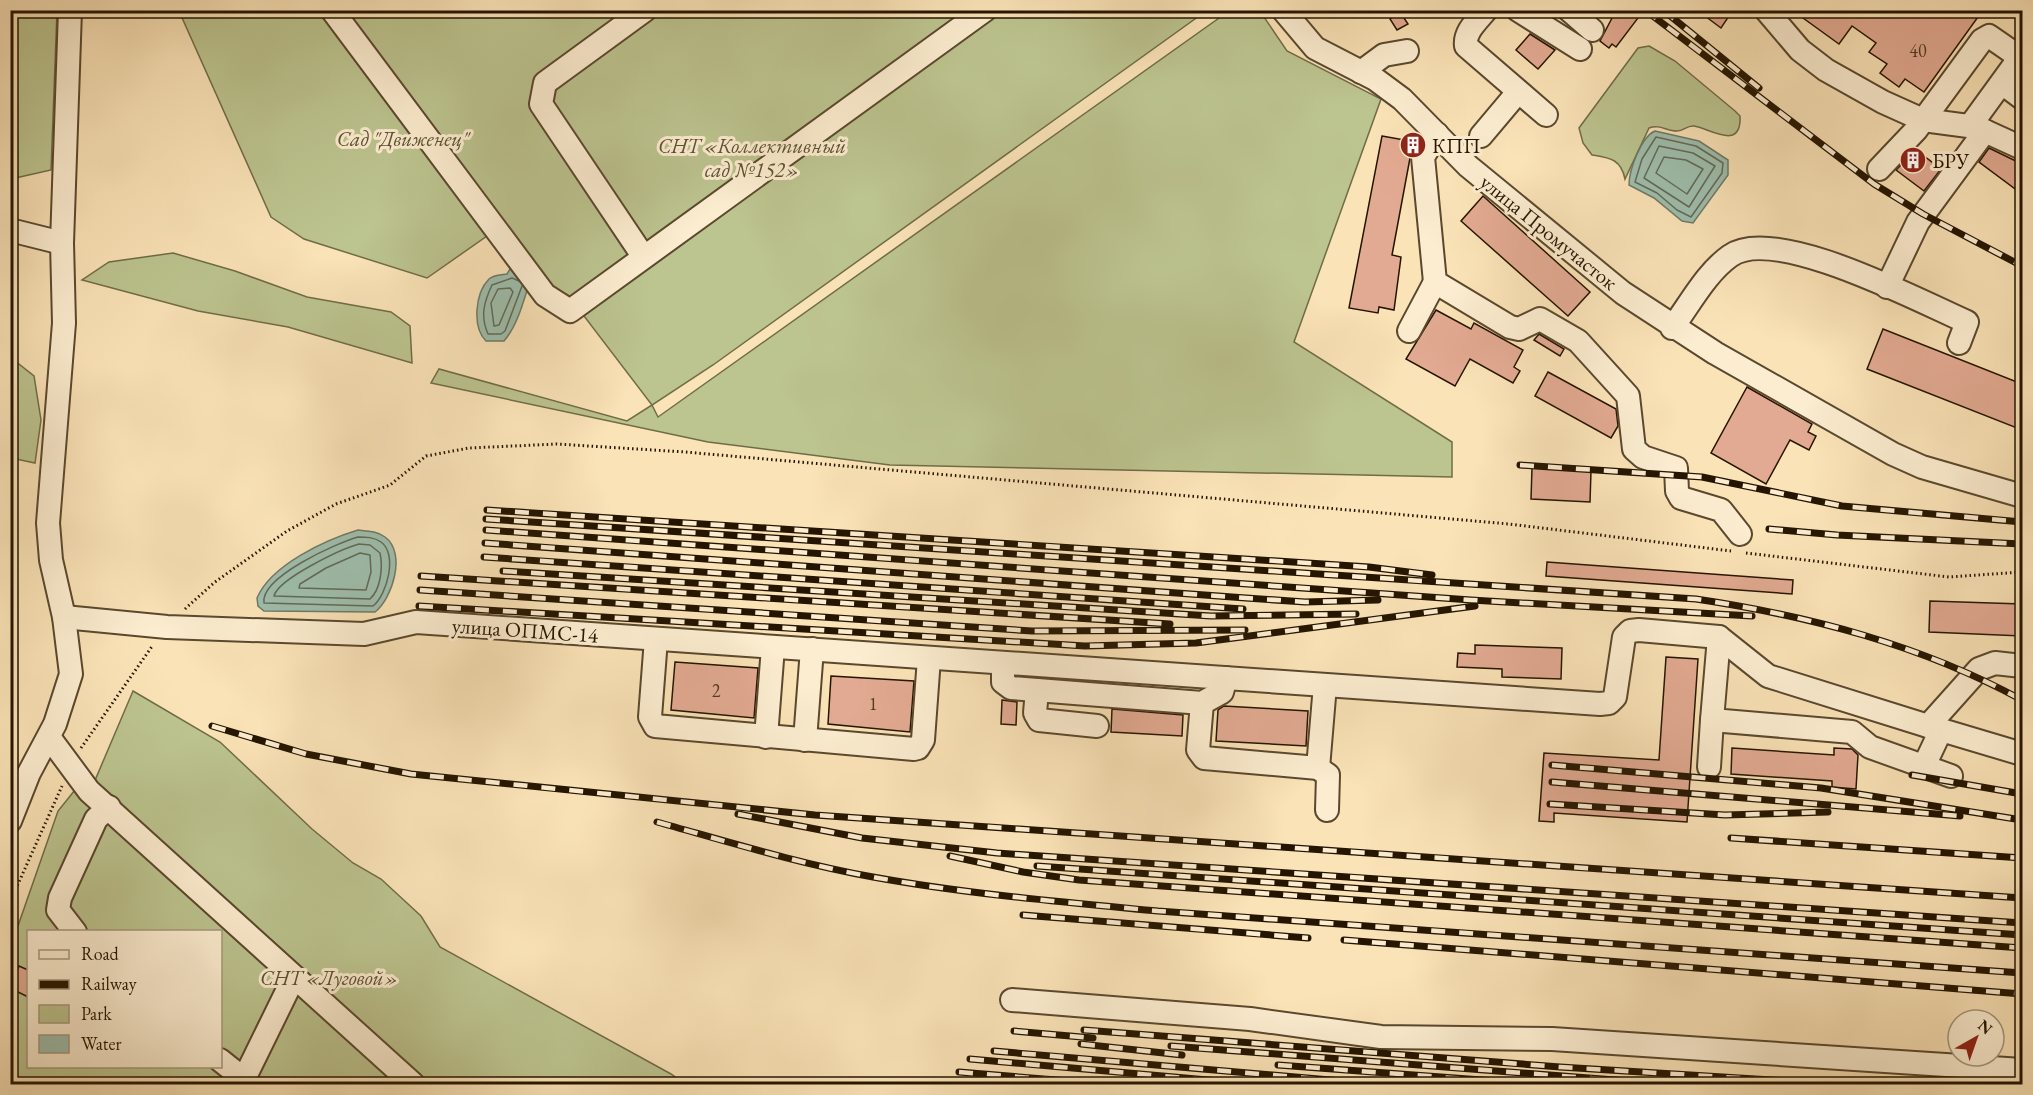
<svg xmlns="http://www.w3.org/2000/svg" width="2033" height="1095" font-family="'EB Garamond',serif">
	<rect width="100%" height="100%" fill="#fae3b7"/>
	<filter id="stains"><feTurbulence type="fractalNoise" baseFrequency=".00333" numOctaves="4"/><feColorMatrix values="0 0 0 0 .2 0 0 0 0 .09 0 0 0 0 .02 0 0 0 .5 -.17"/></filter>
	<radialGradient id="worn" r=".72"><stop offset=".6" stop-color="#630" stop-opacity="0"/><stop offset="1" stop-color="#630" stop-opacity=".3"/></radialGradient>
	<g fill="#bcc48f" stroke="#706c48" stroke-width="1.5" fill-rule="evenodd">
		<path d="M10,11h47l-6,159 -40,9z"/>
		<path d="M179,11h1027l-493,354 -61,40 6,12 571,-406h31l27,40 94,48 -87,243 158,100v35l-562,-12 -182,-23 -277,-59 8,-14 188,52 25,-16 -71,-93 -91,-78 -63,44 -123,-39 -33,-22z"/>
		<path d="M1649,46l26,15 60,50 5,5c2,36 -31,12 -46,10 -7,-1 -10,5 -17,5 -11,0 -17,-7 -28,-3l-24,51c-4,-20 -15,-21 -33,-24l-9,-12 -4,-15 59,-80z"/>
		<path d="M173,253l62,18 72,26 84,15 19,14 2,37 -124,-36 -90,-16 -116,-31 27,-18z"/>
		<path d="M10,357l24,19 7,44 -6,43 -24,-5z"/>
		<path d="M133,691l87,51 92,87 41,34 28,16 40,37 19,31 231,127 14,10h-674v-138l47,-135 17,-21 18,-5zM28,932h192v134h-192z"/>
	</g>
	<g fill="#9ebead" stroke="#6e7a68" stroke-width="1.5">
		<path d="M1655,131l44,10 29,19v15l-35,48 -11,-2 -28,-23 -25,-13c0,-15 12,-48 26,-54z"/>
		<path d="M510,269l19,15c-6,19 -12,42 -25,57h-18c-14,-14 -11,-48 3,-62 4,-4 11,-4 18,-5z"/>
		<path d="M358,530c9,1 19,1 27,7 22,16 7,62 -10,75l-111,-1 -6,-5 -1,-8c14,-33 68,-58 101,-68z"/>
	</g>
	<g fill="none" stroke-linecap="round" stroke-linejoin="round">
		<g stroke="#626a56" stroke-width="1.5">
			<path d="M1656,137l40,9 27,17 -1,10 -31,44 -14,-7 -20,-17 -22,-11 7,-23z"/>
			<path d="M1659,146l34,7 22,13 -26,41 -45,-29z"/>
			<path d="M1664,157l22,3 17,9 -16,25 -31,-21z"/>
			<path d="M519,281l-7,-3 -20,7c-8,17 -12,31 -4,49h13l4,-3 17,-45"/>
			<path d="M510,288l3,4 -14,33 -5,1 -3,-23 7,-14z"/>
			<path d="M358,537c8,0 16,0 23,5 17,12 6,53 -8,64l-109,-3c-4,-26 73,-60 94,-66z"/>
			<path d="M359,544l11,1 10,8c3,14 1,36 -10,46l-96,-3c4,-17 67,-47 85,-52z"/>
			<path d="M360,553l10,2 1,17 -5,18 -67,-2 1,-4 26,-16z"/>
		</g>
	</g>
	<g fill="#e2aa92" stroke="#251500" stroke-width="1.5">
		<path d="M1601,10h27l10,8 -22,29 -4,-3 -3,4 -9,-7 12,-23z"/>
		<path d="M1697,10h36l-12,18z"/>
		<path d="M1792,10h191l-59,82 -19,-13 -6,8 -19,-14 7,-9 -18,-12 7,-9 -24,-17 -13,18z"/>
		<path d="M1400,12l8,12 -11,6 -7,-11z"/>
		<path d="M1530,34l25,16 -17,19 -22,-19z"/>
		<path d="M1382,136l34,6 -6,16 -18,97 9,2 -7,53 -15,-3 -1,6 -29,-5z"/>
		<path d="M1989,148l33,16v30l-43,-32z"/>
		<path d="M1916,150l25,19 -17,22 -28,-21z"/>
		<path d="M1483,196l107,96 -22,24 -107,-95z"/>
		<path d="M1436,310l35,19 3,-6 49,27 -9,17 6,4 -7,12 -43,-24 -15,27 -49,-27z"/>
		<path d="M1883,329l139,55v46l-155,-61z"/>
		<path d="M1539,334l25,15 -4,7 -26,-16z"/>
		<path d="M1548,372l68,37 2,17 -7,12 -76,-42z"/>
		<path d="M1747,387l65,37 -4,8 8,4 -7,14 -19,-10 -24,44 -55,-31z"/>
		<path d="M1532,468l59,3 -1,31 -59,-3z"/>
		<path d="M1547,562l246,18 -1,14 -246,-18z"/>
		<path d="M1930,601l92,3v32l-93,-4z"/>
		<path d="M1475,645l87,3 -1,31 -59,-2v-8l-45,-2 1,-14 17,1z"/>
		<path d="M1666,657l32,2 -11,163 -133,-9v9l-15,-1 5,-68 115,7z"/>
		<path d="M675,662l83,6 -4,50 -83,-8z"/>
		<path d="M831,676l83,5 -4,51 -82,-8z"/>
		<path d="M1002,700l15,2 -1,23 -15,-1z"/>
		<path d="M1224,706l84,5 -2,35 -90,-5 2,-31z"/>
		<path d="M1112,709l71,6 -1,21 -71,-4z"/>
		<path d="M1732,748l102,7v-7l18,1 6,6 -2,34 -24,-2v-6l-101,-7z"/>
		<path d="M19,966l9,4v27l-18,-9z"/>
	</g>
	<g fill="none" stroke-linecap="round" stroke-linejoin="round">
		<defs>
			<g id="minor">
				<path d="M332,10l213,285 25,16 415,-301"/>
				<path d="M1283,10l32,38 60,31 27,20 66,67 155,127 92,60 178,101 29,13 100,29"/>
				<path d="M1486,10c-9,11 -22,22 -20,36l80,69"/>
				<path d="M1518,10l62,39"/>
				<path d="M1569,10l23,20"/>
				<path d="M1766,10l34,40 26,20 57,32 40,18 53,7 46,21"/>
				<path d="M1361,72l23,-17 23,-4"/>
				<path d="M2002,83l20,15"/>
				<path d="M1437,134l-14,23 12,125 75,45 9,2 21,-10 38,22 50,55 6,53 9,8 33,11 1,23 4,7 40,12 19,24"/>
				<path d="M1481,136l37,-44"/>
				<path d="M1879,169l37,-39 66,-90 7,-4 26,18 3,6 -48,66"/>
				<path d="M10,230l52,13"/>
				<path d="M643,256l-102,-152 4,-21 100,-73"/>
				<path d="M1887,287l31,-65 67,-91"/>
				<path d="M1672,328c18,-24 34,-55 58,-72 44,-32 189,45 237,66l-8,21"/>
				<path d="M1409,331l26,-49"/>
				<path d="M64,617l103,10 197,7 52,-12 1184,82 9,-1 6,-6 9,-60 6,-6 9,-1 80,7 49,39 160,50 51,-57 16,-6 27,3"/>
				<path d="M1719,637l-7,83 140,12 18,15 81,29"/>
				<path d="M656,639l-6,78 5,9 259,23 4,-1 5,-8 6,-82"/>
				<path d="M1003,663v19l8,6 191,15 20,-11 4,-14"/>
				<path d="M1037,690l-2,23 4,7 58,6"/>
				<path d="M1202,703l-4,47 6,8 114,10 10,7 -1,35"/>
				<path d="M1928,726l94,28"/>
				<path d="M49,737l40,54 324,293"/>
				<path d="M766,737l7,-90"/>
				<path d="M805,740l7,-91"/>
				<path d="M1924,766l17,-36"/>
				<path d="M1709,767l3,-47"/>
				<path d="M1318,768l7,-83"/>
				<path d="M10,821l19,-48 26,-49 16,-50 -7,-57 -13,-57 -3,-37 16,-200 -2,-80 8,-233"/>
				<path d="M75,932l-17,-22 2,-12 36,-79 13,-12"/>
				<path d="M1012,1000l238,19 131,18 171,2 470,31"/>
				<path d="M220,1060l15,12 11,3 48,-98"/>
			</g>
		</defs>
		<use href="#minor" stroke="#5a482e" stroke-width="26"/>
		<g stroke="#251500" stroke-width="3" stroke-dasharray="1.5 3" stroke-linecap="butt">
			<path d="M1746,553l203,24 73,-5"/>
			<path d="M185,609l30,-27 72,-51 49,-27 54,-19 36,-29 43,-8 88,-4 128,8 824,72 222,27"/>
			<path d="M81,748l72,-103"/>
			<path d="M10,902l52,-116"/>
		</g>
		<use href="#minor" stroke="#fcedd0" stroke-width="22"/>
		<defs>
			<g id="rail">
				<path d="M1645,10l229,174 49,30 99,52"/>
				<path d="M1663,10l96,78"/>
				<path d="M1520,465l182,12 140,29 180,16"/>
				<path d="M487,510l882,57 63,8"/>
				<path d="M486,519l1210,80c114,17 225,46 326,101"/>
				<path d="M1769,529l68,6 185,9"/>
				<path d="M486,530l985,70 281,16"/>
				<path d="M485,543l761,55 59,4 73,-2"/>
				<path d="M484,557l759,52"/>
				<path d="M503,571l708,45 145,-2"/>
				<path d="M421,576l749,48"/>
				<path d="M420,590l612,41 213,-1"/>
				<path d="M419,606l666,40 111,-3 279,-37"/>
				<path d="M212,726l94,28 105,20 404,41 1207,83"/>
				<path d="M1552,765l269,23 201,32"/>
				<path d="M1912,775l110,19"/>
				<path d="M1552,782l408,34"/>
				<path d="M1550,804l175,11 103,-3"/>
				<path d="M738,814l124,24 135,15 1025,70"/>
				<path d="M657,822c72,20 143,42 216,55 94,17 190,25 285,34l864,62"/>
				<path d="M1731,838l291,20"/>
				<path d="M950,856l73,16 56,8 943,68"/>
				<path d="M1037,866l985,69"/>
				<path d="M1023,915l285,23"/>
				<path d="M1344,940l678,54"/>
				<path d="M1084,1030l476,37 278,17"/>
				<path d="M1014,1031l79,7"/>
				<path d="M1081,1044l101,11"/>
				<path d="M1171,1046l496,38"/>
				<path d="M994,1051l382,33"/>
				<path d="M970,1059l283,25"/>
				<path d="M1278,1065l257,19"/>
				<path d="M959,1072l147,12"/>
			</g>
		</defs>
		<use href="#rail" stroke="#251500" stroke-width="7"/>
		<use href="#rail" stroke="#fcedd0" stroke-width="4.5" stroke-dasharray="14" stroke-linecap="butt"/>
	</g>
	<defs>
		<symbol id="building-disc" viewBox="-11 -11 22 22"><circle r="9.5" fill="#8f2418" stroke="#fcedd0"/><path d="M-4-6H4V6H1V3H-1V6H-4ZM-2.5-4.3h1.7v1.8h-1.7ZM.8-4.3h1.7v1.8H.8ZM-2.5-1h1.7V.8h-1.7ZM.8-1h1.7V.8H.8Z" fill="#fff"/></symbol>
	</defs>
	<g fill-rule="evenodd">
		<use href="#building-disc" x="1398" y="130" width="30" height="30"/>
		<use href="#building-disc" x="1898" y="145" width="30" height="30"/>
	</g>
	<g text-anchor="middle" dominant-baseline="central" stroke-width="6" stroke-linejoin="round" paint-order="stroke">
		<g font-size="18" fill="#543a24">
			<text x="1918" y="50">40</text>
			<text x="716" y="690">2</text>
			<text x="873" y="703">1</text>
		</g>
		<g font-size="21" font-style="italic" fill="#5a5232" stroke="#fcedd0">
			<text x="403" y="138">Сад "Движенец"</text>
			<text x="752" y="145">СНТ «Коллективный<tspan x="752" dy="24">сад №152»</tspan></text>
			<text x="329" y="977">СНТ «Луговой»</text>
		</g>
		<g font-size="21" fill="#251500" stroke="#fcedd0" text-anchor="start">
			<text x="1432" y="145">КПП</text>
			<text x="1932" y="160">БРУ</text>
		</g>
		<g font-size="21" fill="#251500" stroke="#fcedd0">
			<text transform="translate(1549 232) rotate(39)">улица Промучасток</text>
			<text transform="translate(525 630) rotate(4)">улица ОПМС-14</text>
		</g>
	</g>
	<rect width="2033" height="1095" fill="none" stroke="#fae3b7" stroke-width="36"/>
	<rect x="12" y="12" width="2009" height="1071" fill="none" stroke="#251500" stroke-width="3"/>
	<rect x="18" y="18" width="1997" height="1059" fill="none" stroke="#251500" stroke-width="1.5"/>
	<rect x="27" y="930" width="195" height="138" fill="#fcedd0" stroke="#a6977d" stroke-width="1.5"/>
	<rect x="39" y="950" width="30" height="9" fill="#fcedd0" stroke="#a6977d" stroke-width="1.5"/>
	<text x="81" y="960" font-size="18" fill="#251500">Road</text>
	<rect x="39" y="980" width="30" height="9" fill="#251500" stroke="#a6977d" stroke-width="1.5"/>
	<text x="81" y="990" font-size="18" fill="#251500">Railway</text>
	<rect x="39" y="1005" width="30" height="18" fill="#bcc48f" stroke="#a6977d" stroke-width="1.5"/>
	<text x="81" y="1020" font-size="18" fill="#251500">Park</text>
	<rect x="39" y="1035" width="30" height="18" fill="#9ebead" stroke="#a6977d" stroke-width="1.5"/>
	<text x="81" y="1050" font-size="18" fill="#251500">Water</text>
	<g transform="translate(1976 1038) rotate(40)"><circle r="28" fill="#fcedd0" stroke="#a6977d" stroke-width="1.5"/>
	<path d="M0-4.5L10 22L0 15L-10 22Z" fill="#8f2418"/>
	<text y="-9" font-size="16" font-weight="bold" text-anchor="middle" fill="#251500">N</text>
	</g>
	<rect width="100%" height="100%" filter="url(#stains)"/>
	<rect width="100%" height="100%" fill="url(#worn)"/>
</svg>
